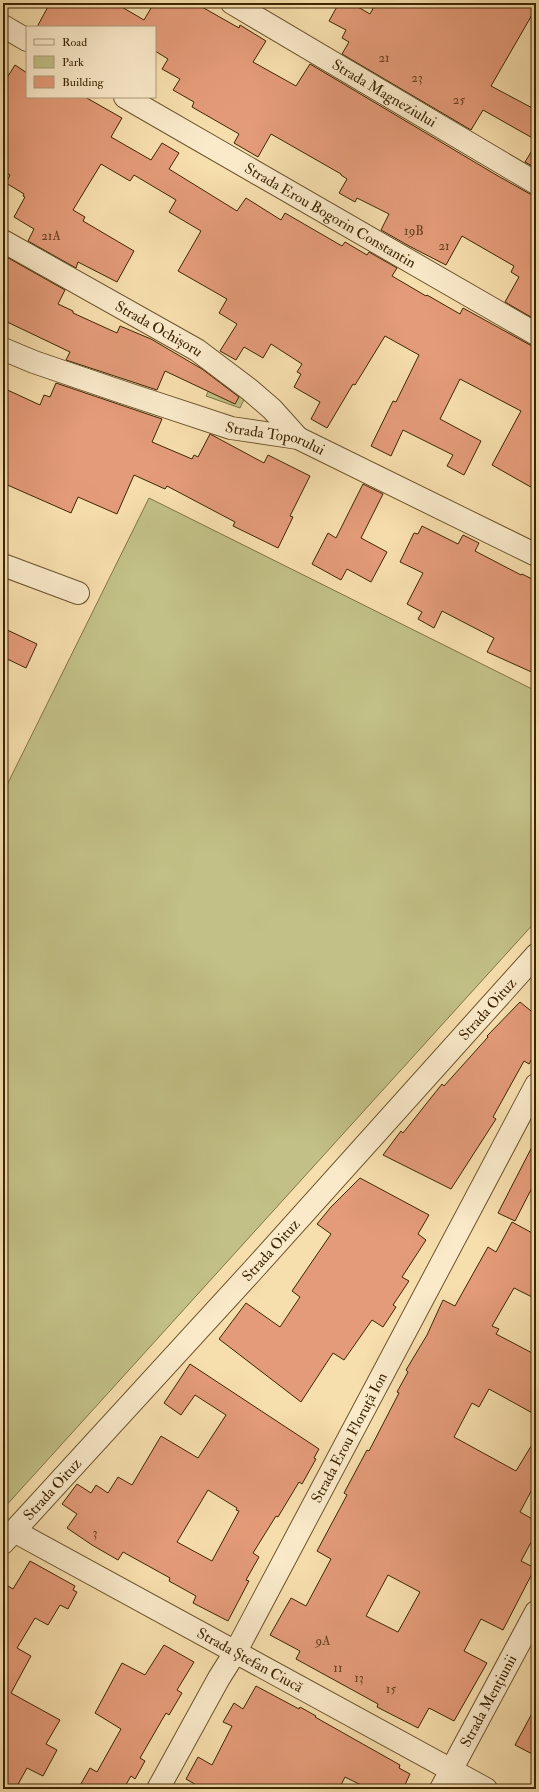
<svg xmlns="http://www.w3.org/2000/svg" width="539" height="1792" font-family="'IM FELL Double Pica',serif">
	<rect width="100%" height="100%" fill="#f7dfad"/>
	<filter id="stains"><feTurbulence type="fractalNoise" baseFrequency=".005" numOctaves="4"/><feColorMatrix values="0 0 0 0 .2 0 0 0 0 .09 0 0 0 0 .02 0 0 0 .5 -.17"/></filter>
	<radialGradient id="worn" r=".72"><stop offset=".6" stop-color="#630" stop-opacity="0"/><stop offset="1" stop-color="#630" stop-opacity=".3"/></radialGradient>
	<g fill="#c2c086" stroke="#807344">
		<path d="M216,375l30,20 -6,13 -34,-12z"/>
		<path d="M149,498l387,193v230l-533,588v-716z"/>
	</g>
	<g fill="#e49b79" stroke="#3d2602" fill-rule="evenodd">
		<path d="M50,3h65l29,17 10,-17h41l44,25 1,-3 26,16 -13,21 43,24 14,-22 188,112 32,18 6,1v125l-31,-18 14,-25 -8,-5 3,-6 -52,-30 -16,29 -37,-19 -28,-16 8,-16 -32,-16 -2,4 -16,-9 8,-14 -6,-4v-1l-70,-40 -13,23 -24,-14 5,-9 -47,-27 2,-5 -21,-12 7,-11 -18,-10 6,-10 -13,-8v-24h-118z"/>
		<path d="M339,3h12l19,11 6,-11h160v5l-45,78 45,24v30l-53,-30 -12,20 -129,-76 7,-12 -7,-4 4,-8 -17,-9z"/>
		<path d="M15,65l12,8v24h58l37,21 -11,19 40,23 11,-17 17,10 -10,16 68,42 9,-13 35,22 4,-7 57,33 3,-4 22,13 2,-3 28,16 -5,8 34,20 1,-1 33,19 3,-6 67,37 6,1v144l-44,-25 29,-54 -61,-32 -20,40 41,22 -17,34 -17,-9 6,-11 -50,-25 -12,26 -20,-10 22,-45 3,1 23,-47 -34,-19 -30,49 -2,-1 -26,44 -16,-9 9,-17 -26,-15 7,-13 -4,-2 5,-8 -31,-20 -8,14 -19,-11 -8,13 -16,-9 17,-27 -18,-11 8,-14 -49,-28 23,-40 -32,-19 7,-12 -42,-25 -4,6 -29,-17 -28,46 12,7 -2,4 51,30 -17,31 -39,-20 -2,6 -48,-27 6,-12 -20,-12 11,-20 -2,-1 1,-2 -18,-11 4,-8 -7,-4v-87z"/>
		<path d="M536,144v24l-11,-6z"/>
		<path d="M3,255l62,35 -7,14 15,7v2l44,20 3,-7 31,13 51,30 37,28 -4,7 -70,-33 -8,19 -91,-30 4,-8 -67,-32z"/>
		<path d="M56,383l106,36 -10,23 40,17 2,-4 4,2 12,-23 54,29 4,-8 42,21 -20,40 3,1 -15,31 -45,-22 2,-4 -68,-36 -2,3 -31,-14 -17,39 -39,-17 -7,16 -68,-30v-95l37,17 4,-10 6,2z"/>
		<path d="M363,484l20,10 -22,44 26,14 -16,30 -24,-13 -6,11 -29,-16 16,-31 8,5z"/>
		<path d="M422,526l36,18 5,-9 16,8 -4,8 46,24 1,-1 14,7v93l-49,-22 7,-14 -52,-27 -8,17 -16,-9 4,-7 -15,-8 16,-31 -23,-11 14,-29 4,1z"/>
		<path d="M3,628l34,16 -11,24 -23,-11z"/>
		<path d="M520,1002l16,13v36l-7,13 -5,-3 -31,56 3,2 -45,70 -68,-34 18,-24 2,2 39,-49 2,2 44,-49 -1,-1z"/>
		<path d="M536,1139v41l-21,41 -17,-8z"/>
		<path d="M360,1178l69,37 -11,19 8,6 -24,37 7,4 -16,24 3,2 -13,20 -11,-7 -28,40 -11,-7 -32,49 -82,-63 27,-36 34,24 20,-30 -8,-6 39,-57 -14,-10 14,-17z"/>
		<path d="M512,1222l24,13v64l-22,-11 -22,38 7,3 -3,5 40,21v60l-47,-26 -10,18 -7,-4 -18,34 62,34 20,-33v44l-16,30 16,9v12l-15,28 14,7 -32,62 -22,-11 -17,32 23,12 -33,58 -25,-13 -11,20 -41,-21 1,-3 -82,-45 4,-8 -30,-16 21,-37 15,8 25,-47 -14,-8 30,-56 -3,-2 23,-43 2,1 30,-58 -2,-1 11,-20 -2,-2 21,-35 16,-35 12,6 33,-59 8,5zM388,1575l32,17 -22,40 -32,-16z"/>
		<path d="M190,1364l129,85 -5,9 2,1 -14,25 -3,-2 -21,35 -2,-1 -23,37 6,4 -13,23 3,1 -21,40 -35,-18 3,-7 -27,-15 1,-3 -47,-26 -5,8 -26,-15 -25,-17 10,-14 -15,-10 15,-20 14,9 5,-8 12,8 10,-16 14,8 29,-49 37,22 28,-43 -31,-20 -14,20 -17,-12zM208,1490l29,18 -1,2 3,1 -27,50 -35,-19z"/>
		<path d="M30,1561l45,25 -2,4 4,2 -9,17 -8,-4 -12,20 -13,-7 -18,30 14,8 -20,37 49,27 -14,24 11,6 -14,26 -16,-8 -11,20 -13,-6v-199l10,6z"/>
		<path d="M164,1645l30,17 -17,28 5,3 -13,22 -3,-2 -26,45 5,3 -10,18 -4,-3 -7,12 2,1h-48l12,-21 7,4 24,-43 -26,-16 27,-50 23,12z"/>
		<path d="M256,1686l43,23 1,-2 16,9 -1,1 85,48 -1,3 11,6 -7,15h-34l-24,-12 -6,12h-136l-17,-10 12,-22 14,8 20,-39 -9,-4 11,-19 9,6z"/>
		<path d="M536,1706v50l-21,-11z"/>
	</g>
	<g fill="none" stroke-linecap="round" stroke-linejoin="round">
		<defs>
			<g id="minor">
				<path id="s1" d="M232,3l304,180"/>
				<path id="s2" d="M3,241l194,109 53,40 22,19 26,29"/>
				<path id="s3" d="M3,349l31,13 88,30 109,36 67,10 238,117"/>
				<path d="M3,565l75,28"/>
				<path id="s4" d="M158,1789l61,-111 17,-27 300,-566"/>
				<path id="s5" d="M441,1789l95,-177"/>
			</g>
			<g id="tertiary">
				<path d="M3,26l24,14"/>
				<path id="s6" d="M125,97l411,237"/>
				<path id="s7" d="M14,1531l472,258"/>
				<path id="s8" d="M3,1543l250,-273 283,-315"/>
			</g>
		</defs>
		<use href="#minor" stroke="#6c542d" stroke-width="24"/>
		<use href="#tertiary" stroke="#6c542d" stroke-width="24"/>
		<use href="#minor" stroke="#faeaca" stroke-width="22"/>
		<use href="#tertiary" stroke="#faeaca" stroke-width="22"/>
	</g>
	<g text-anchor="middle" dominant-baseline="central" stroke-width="3" stroke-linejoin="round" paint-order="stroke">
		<g font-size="13" fill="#674320">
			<text x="384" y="58">21</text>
			<text x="417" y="78">23</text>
			<text x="459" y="100">25</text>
			<text x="414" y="231">19B</text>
			<text x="51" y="236">21A</text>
			<text x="444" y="246">21</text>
			<text x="95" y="1533">3</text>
			<text x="323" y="1641">9A</text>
			<text x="338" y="1668">11</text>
			<text x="359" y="1678">13</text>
			<text x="391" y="1689">15</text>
		</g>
		<g font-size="15" fill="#3d2602" stroke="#faeaca">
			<text stroke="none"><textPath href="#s1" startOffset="177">Strada Magneziului</textPath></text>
			<text stroke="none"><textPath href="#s6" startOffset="237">Strada Erou Bogorin Constantin</textPath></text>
			<text stroke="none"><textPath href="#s2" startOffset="179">Strada Ochișoru</textPath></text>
			<text stroke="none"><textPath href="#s3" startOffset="287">Strada Toporului</textPath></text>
			<text stroke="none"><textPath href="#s8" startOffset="721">Strada Oituz</textPath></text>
			<text stroke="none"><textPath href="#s8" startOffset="397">Strada Oituz</textPath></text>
			<text stroke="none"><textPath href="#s4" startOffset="400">Strada Erou Floruță Ion</textPath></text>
			<text stroke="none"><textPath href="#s8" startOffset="73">Strada Oituz</textPath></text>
			<text stroke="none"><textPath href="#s7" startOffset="269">Strada Ștefan Ciucă</textPath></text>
			<text stroke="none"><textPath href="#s5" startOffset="100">Strada Mențiunii</textPath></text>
		</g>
	</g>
	<rect width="539" height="1792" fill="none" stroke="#f7dfad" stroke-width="16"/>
	<rect x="4" y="4" width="531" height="1784" fill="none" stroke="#3d2602" stroke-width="2"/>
	<rect x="8" y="8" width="523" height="1776" fill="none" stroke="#3d2602"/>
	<rect x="26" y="26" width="130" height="72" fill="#faeaca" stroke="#ae9c7a"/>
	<rect x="34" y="39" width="20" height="6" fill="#faeaca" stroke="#ae9c7a"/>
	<text x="62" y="46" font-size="12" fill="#3d2602">Road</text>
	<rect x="34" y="56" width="20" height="12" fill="#c2c086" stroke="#ae9c7a"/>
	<text x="62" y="66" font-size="12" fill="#3d2602">Park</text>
	<rect x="34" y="76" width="20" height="12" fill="#e49b79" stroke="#ae9c7a"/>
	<text x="62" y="86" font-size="12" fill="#3d2602">Building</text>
	<rect width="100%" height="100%" filter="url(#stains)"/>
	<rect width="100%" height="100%" fill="url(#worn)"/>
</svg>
